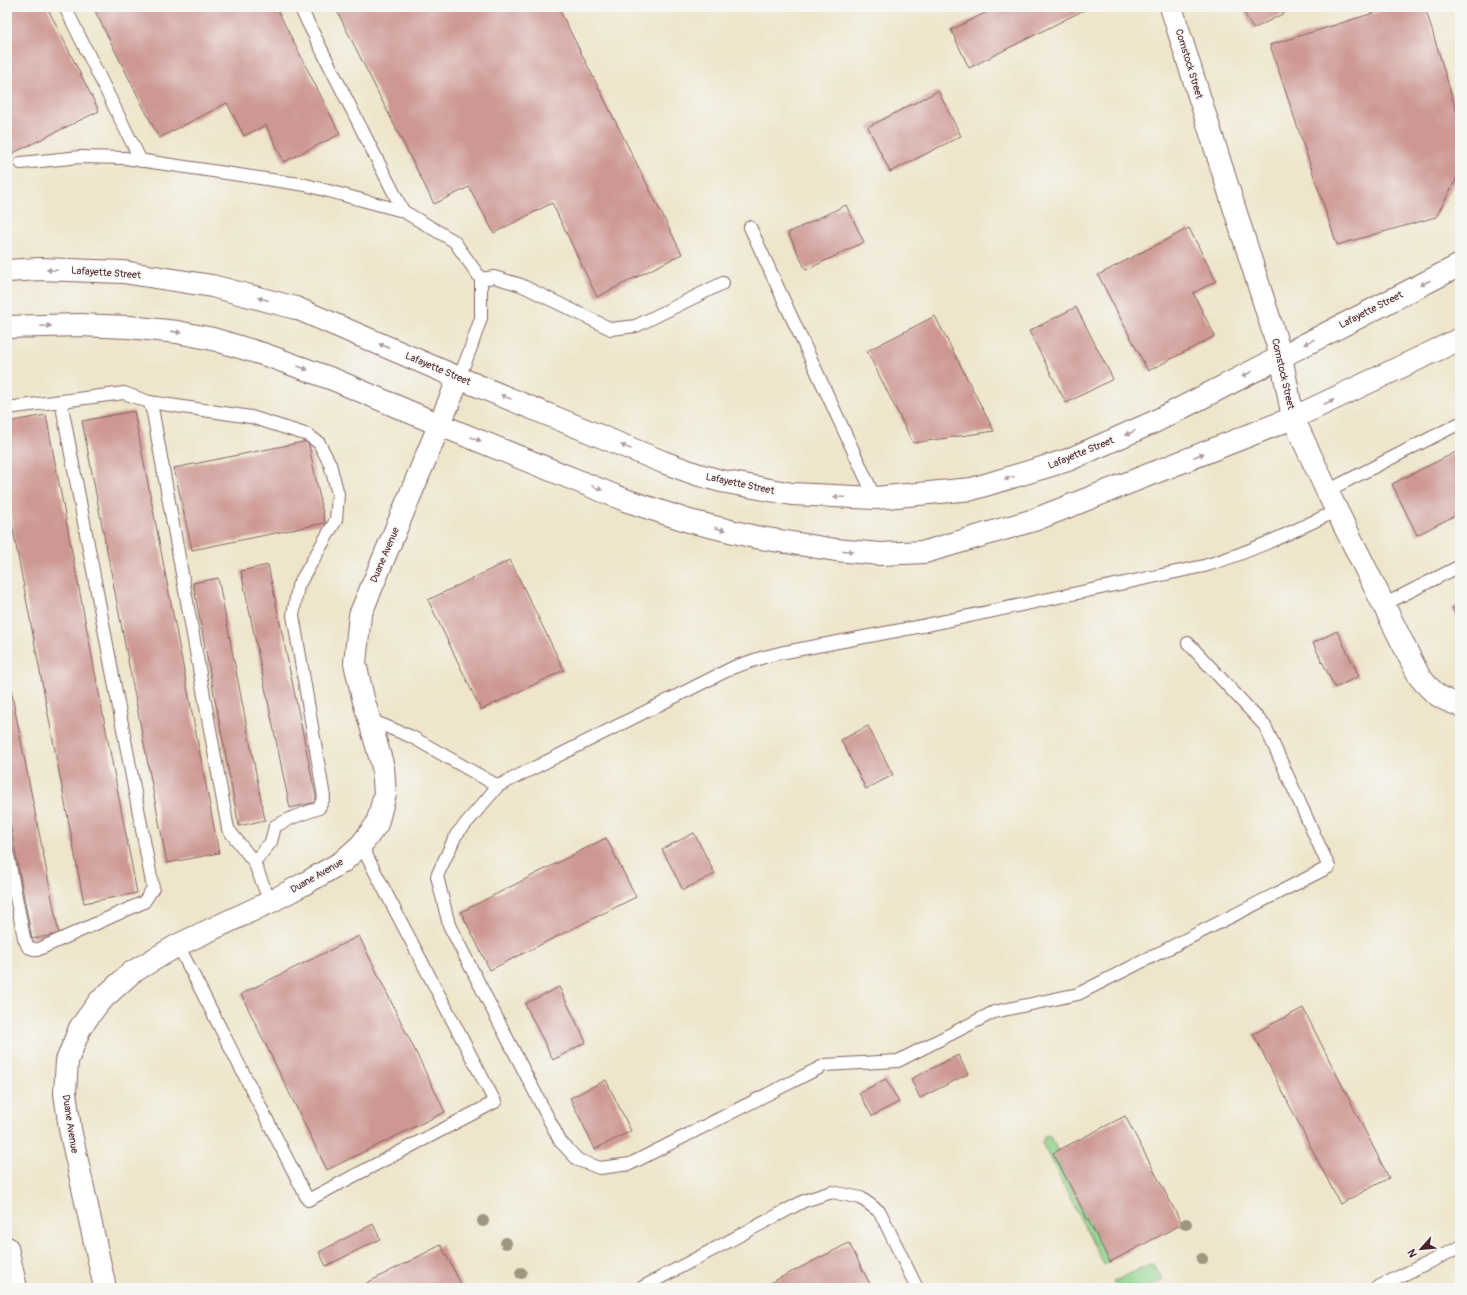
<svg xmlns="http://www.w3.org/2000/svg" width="1467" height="1295" font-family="Pangolin,sans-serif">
	<rect width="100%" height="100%" fill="#f6f6f2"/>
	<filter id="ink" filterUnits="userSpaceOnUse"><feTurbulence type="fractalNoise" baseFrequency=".025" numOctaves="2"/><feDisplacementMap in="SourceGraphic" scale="8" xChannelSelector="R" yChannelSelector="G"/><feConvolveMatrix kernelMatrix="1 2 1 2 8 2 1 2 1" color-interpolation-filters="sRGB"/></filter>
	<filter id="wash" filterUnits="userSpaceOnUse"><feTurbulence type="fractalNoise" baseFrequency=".012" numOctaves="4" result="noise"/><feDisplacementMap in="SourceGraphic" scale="16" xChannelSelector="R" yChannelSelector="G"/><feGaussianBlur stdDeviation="0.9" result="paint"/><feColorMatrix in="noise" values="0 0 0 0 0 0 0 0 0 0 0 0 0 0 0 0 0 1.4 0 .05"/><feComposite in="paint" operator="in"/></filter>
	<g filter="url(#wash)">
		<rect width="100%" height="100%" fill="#eee5ca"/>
		<g fill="#8ed38c" stroke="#6c795c">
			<path d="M1049,1135l9,16 -5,2 57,109 -6,3 -62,-122 2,-6z"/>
			<path d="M1149,1264l5,1 9,15 -16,8h-30l-4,-6z"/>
		</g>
		<g id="blocks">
			<g fill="#cd9793">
				<path d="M7,7h40l52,104 -92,45z"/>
				<path d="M93,7h183l64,127 -56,28 -18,-37 -22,11 -17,-33 -68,35z"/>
				<path d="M335,7h223l124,247 -85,43 -45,-94 -58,30 -25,-46 -35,17z"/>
				<path d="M997,7h93l-121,61 -18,-38z"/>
				<path d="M1241,7h55l-43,22z"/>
				<path d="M1393,7h32l35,116v49l-24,45 -99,28 -67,-200z"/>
				<path d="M938,91l23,45 -71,36 -22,-45z"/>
				<path d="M846,205l18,37 -58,28 -18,-37z"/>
				<path d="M1189,228l27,53 -23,12 22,43 -67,35 -50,-96z"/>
				<path d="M1076,307l37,72 -47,24 -37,-72z"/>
				<path d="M935,316l59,115 -81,12 -46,-92z"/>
				<path d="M134,411l85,442 -52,10 -85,-442z"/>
				<path d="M46,415l91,478 -53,10 -77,-405v-76z"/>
				<path d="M308,441l17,82 -133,27 -18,-82z"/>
				<path d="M1460,450v63l-43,22 -25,-51z"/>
				<path d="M510,560l54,110 -83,40 -53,-110z"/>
				<path d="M268,565l49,237 -27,6 -49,-237z"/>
				<path d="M218,578l47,242 -26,6 -46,-243z"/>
				<path d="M1460,604v19l-8,-15z"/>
				<path d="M1337,631l22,45 -24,12 -22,-45z"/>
				<path d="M7,670l52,264 -27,5 -25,-131z"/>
				<path d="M868,726l25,49 -27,14 -25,-49z"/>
				<path d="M694,833l21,41 -32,16 -21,-41z"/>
				<path d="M606,838l30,59 -146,73 -29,-58z"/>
				<path d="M359,936l86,176 -118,58 -86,-176z"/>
				<path d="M559,987l27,55 -33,18 -28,-56z"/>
				<path d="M1303,1008l86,170 -49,26 -87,-170z"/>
				<path d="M958,1055l10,19 -48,24 -9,-19z"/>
				<path d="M886,1079l13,23 -27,14 -13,-23z"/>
				<path d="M606,1080l25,51 -36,18 -25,-51z"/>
				<path d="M1125,1116l57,108 -72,38 -57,-109z"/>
				<path d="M373,1224l7,15 -54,27 -7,-14z"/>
				<path d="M849,1243l23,45h-112z"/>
				<path d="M441,1245l22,43h-106l31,-16z"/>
			</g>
		</g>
	</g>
	<g filter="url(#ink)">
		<use href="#blocks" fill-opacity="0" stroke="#836463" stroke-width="1"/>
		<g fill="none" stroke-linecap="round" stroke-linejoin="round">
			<defs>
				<g id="service">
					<path d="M65,7l76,154"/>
					<path d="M300,7l103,204"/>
					<path d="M21,163l59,-6 45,1 181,27 97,26 51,30 27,38v39l-11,32 -11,28"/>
					<path d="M750,227l125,271"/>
					<path d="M481,279l13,-2 27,8 90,44 25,-3 87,-43"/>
					<path d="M149,402l102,15 57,18 11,8 11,21 8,30 -2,26 -38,66 -5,29 31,182 -5,11 -25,9 -19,9 -4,16 -17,20"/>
					<path d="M7,408l117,-15 25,9 4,11 75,416 26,33 16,40"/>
					<path d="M1327,491l133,-68"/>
					<path d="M1383,605l77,-39"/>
					<path d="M1188,643l77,83 64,141 -251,127 -84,18 -96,49 -73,4 -195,99 -30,4 -22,-8 -18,-19 -111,-216 -12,-49 19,-41 42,-49 236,-119 30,-10 16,-4 142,-27 282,-60c47,-14 88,-34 132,-55"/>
					<path d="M368,719l44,18 86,49"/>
					<path d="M7,851l17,87 4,9 9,3 107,-48 9,-14 -92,-487"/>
					<path d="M178,945l130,255 187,-98 -134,-257"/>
					<path d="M641,1288l163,-87 28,-9 29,6 19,14 37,76"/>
					<path d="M1376,1288l84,-41"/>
				</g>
				<g id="minor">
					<path d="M1171,7l110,349 12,62 34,73 92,185c13,16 20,23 41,29"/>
					<path d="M105,1288l-35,-159 -5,-36 2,-32 13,-33 19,-26 32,-29 47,-28 92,-43 34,-18 38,-22 19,-17 16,-21 8,-30 -2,-27 -20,-69 -8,-35 5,-48 99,-237"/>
				</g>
				<g id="primary">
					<path d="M7,271l33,-2 83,3 89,14 84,22 163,70 204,84 33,12 25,7 71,13 83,4 97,-9 96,-29 86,-38 306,-157"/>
					<path d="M7,327l72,-2 50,2 48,5 36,7 53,16 69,25 105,45 185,75 64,21 66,16 81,13 44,4 45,-2 109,-32 259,-102 167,-79"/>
				</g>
				<path id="motorway" d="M7,1248l9,40"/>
			</defs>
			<use href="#service" stroke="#836463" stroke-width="14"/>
			<use href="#minor" stroke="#836463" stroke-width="24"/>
			<use href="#primary" stroke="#836463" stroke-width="24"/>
			<use href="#motorway" stroke="#836463" stroke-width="24"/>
			<use href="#service" stroke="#fff" stroke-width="12"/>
			<use href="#minor" stroke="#fff" stroke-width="22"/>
			<use href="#primary" stroke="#fff" stroke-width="22"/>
			<use href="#motorway" stroke="#fff" stroke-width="22"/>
		</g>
		<g fill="#9f9682">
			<circle cx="483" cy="1221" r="6"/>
			<circle cx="1186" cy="1224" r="6"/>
			<circle cx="506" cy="1243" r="6"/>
			<circle cx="1202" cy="1259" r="6"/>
			<circle cx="521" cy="1273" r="6"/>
		</g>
		<defs><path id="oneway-solid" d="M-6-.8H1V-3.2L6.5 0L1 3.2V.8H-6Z"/></defs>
		<g fill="#ae9aa0">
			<use href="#oneway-solid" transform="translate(52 270) rotate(-178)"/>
			<use href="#oneway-solid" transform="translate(1425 283) rotate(153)"/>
			<use href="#oneway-solid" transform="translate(263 299) rotate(-166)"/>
			<use href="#oneway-solid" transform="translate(46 326) rotate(-2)"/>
			<use href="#oneway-solid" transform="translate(176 332) rotate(8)"/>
			<use href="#oneway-solid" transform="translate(1309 342) rotate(153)"/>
			<use href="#oneway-solid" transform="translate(384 346) rotate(-157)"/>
			<use href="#oneway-solid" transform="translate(303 368) rotate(20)"/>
			<use href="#oneway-solid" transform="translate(1247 374) rotate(153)"/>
			<use href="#oneway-solid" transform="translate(506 397) rotate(-158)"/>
			<use href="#oneway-solid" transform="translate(1329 402) rotate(-25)"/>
			<use href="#oneway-solid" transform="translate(1130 433) rotate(156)"/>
			<use href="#oneway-solid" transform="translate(476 439) rotate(22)"/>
			<use href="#oneway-solid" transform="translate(626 447) rotate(-158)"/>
			<use href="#oneway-solid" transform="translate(1199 455) rotate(-21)"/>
			<use href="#oneway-solid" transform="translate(1009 478) rotate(163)"/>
			<use href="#oneway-solid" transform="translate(597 488) rotate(22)"/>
			<use href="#oneway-solid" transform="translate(839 497) rotate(-177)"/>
			<use href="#oneway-solid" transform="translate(720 529) rotate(14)"/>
			<use href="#oneway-solid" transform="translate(848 551) rotate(4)"/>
		</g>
	</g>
	<g text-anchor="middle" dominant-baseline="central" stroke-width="3" stroke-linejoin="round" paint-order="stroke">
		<g font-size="10" fill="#4a1f2b" stroke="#f6f6f2">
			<text transform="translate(1189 64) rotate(73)">Comstock Street</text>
			<text transform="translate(106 273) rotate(4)">Lafayette Street</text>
			<text transform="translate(1371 310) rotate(-27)">Lafayette Street</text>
			<text transform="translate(438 369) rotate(23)">Lafayette Street</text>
			<text transform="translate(1283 374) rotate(77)">Comstock Street</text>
			<text transform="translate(1081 453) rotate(-22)">Lafayette Street</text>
			<text transform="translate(740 484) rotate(12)">Lafayette Street</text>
			<text transform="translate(385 555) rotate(-67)">Duane Avenue</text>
			<text transform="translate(317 876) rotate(-30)">Duane Avenue</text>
			<text transform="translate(70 1124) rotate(81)">Duane Avenue</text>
		</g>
	</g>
	<rect width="1467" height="1295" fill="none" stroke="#f6f6f2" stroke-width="24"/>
	<g transform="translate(1421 1249) rotate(243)" stroke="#f6f6f2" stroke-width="3" paint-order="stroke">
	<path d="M0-3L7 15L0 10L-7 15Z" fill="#4a1f2b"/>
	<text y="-6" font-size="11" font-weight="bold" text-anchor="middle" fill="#4a1f2b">N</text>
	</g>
</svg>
